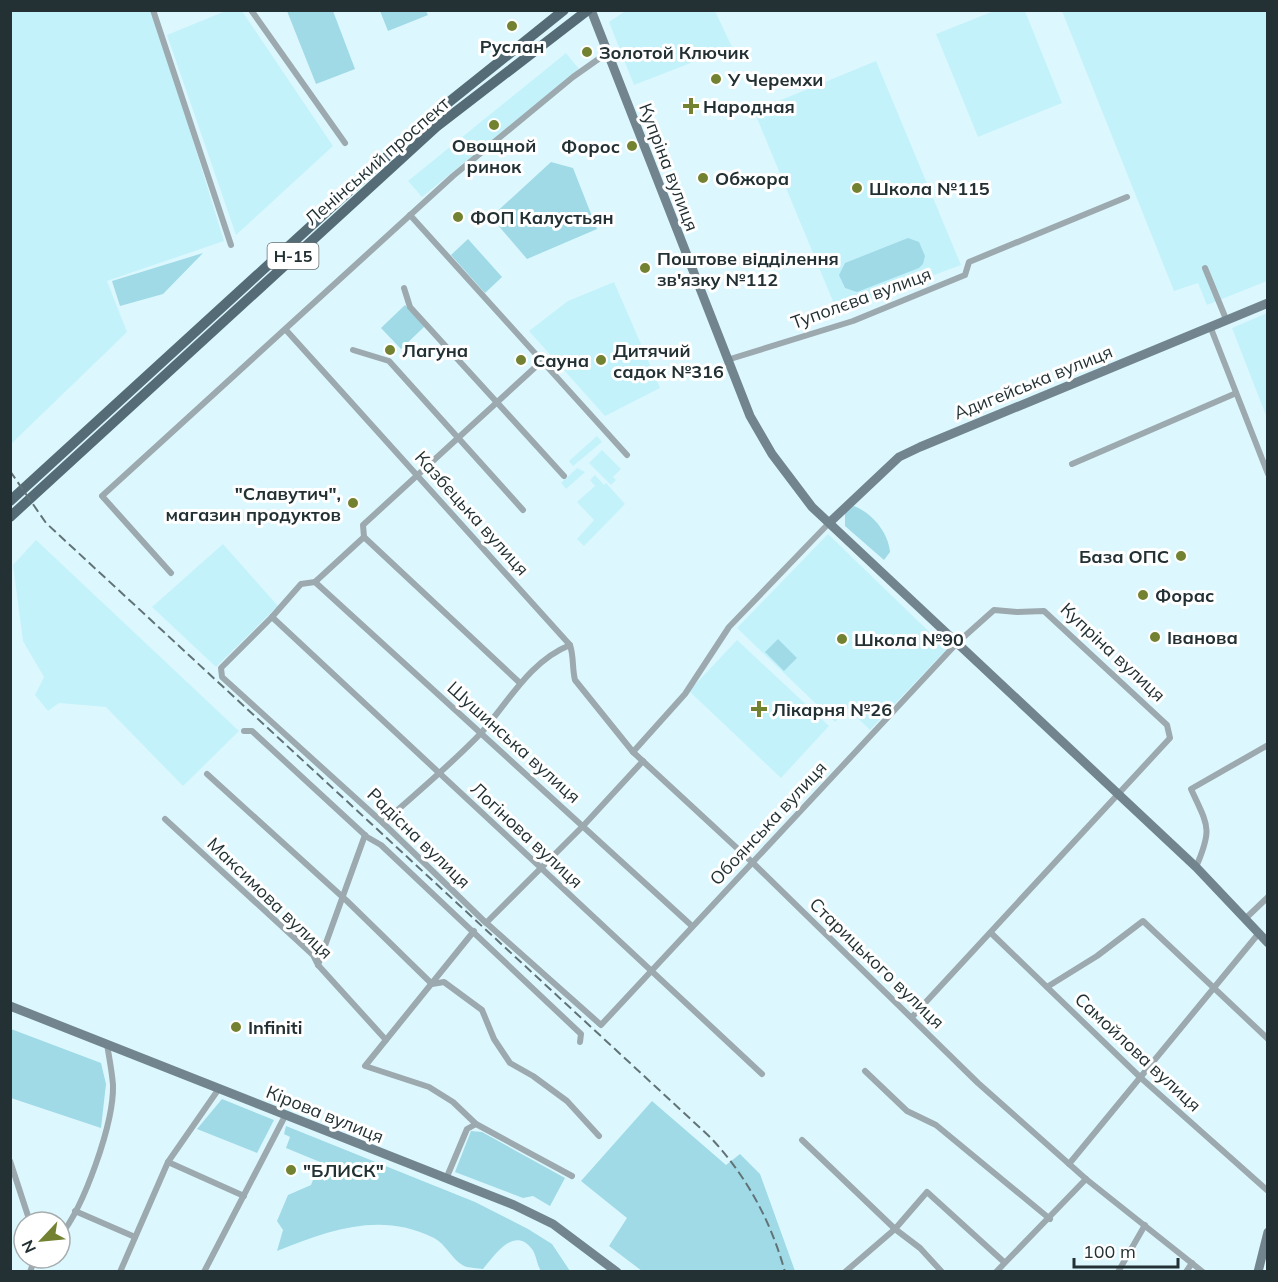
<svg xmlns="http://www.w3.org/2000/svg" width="1278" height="1282" font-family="Mulish,sans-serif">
	<rect width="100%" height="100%" fill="#dcf8fe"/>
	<g fill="#c4f2fb">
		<path d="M228,10l14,1 91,135 -97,89 -69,-200z"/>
		<path d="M627,10l88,1 17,36 -98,38 -25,-63z"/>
		<path d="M11,11h142l71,230 -117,40 20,51 -116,112z"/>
		<path d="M994,11h31l37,92 -84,34 -42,-103z"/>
		<path d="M1062,11h205v270l-60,24 -9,-22 -24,8z"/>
		<path d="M566,53l13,16 -157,128 -14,-16z"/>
		<path d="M876,61l85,204 -124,46 -83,-200z"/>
		<path d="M614,282l46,106 -55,28 -76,-85 39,-30z"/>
		<path d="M1267,313v105l-35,-90z"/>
		<path d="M597,436l5,6 -29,24 -4,-5z"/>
		<path d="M602,450l19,19 -8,8 3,3 -5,5 -22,-22z"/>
		<path d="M577,468l8,4 -19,17 -5,-6z"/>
		<path d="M595,475l9,10 2,-2 19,21 -41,42 -7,-7 17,-19 -17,-18 18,-16 -5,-6z"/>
		<path d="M828,534l119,115 -77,81 -22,-21 -13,13 -98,-94z"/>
		<path d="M36,540l203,191 -56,55 -77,-79 -47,-4 -11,8 -13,-16 9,-18 -21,-36 -10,-76z"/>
		<path d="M223,544l55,62 -62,61 -64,-60z"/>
		<path d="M737,640l92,86 -48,52 -92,-87z"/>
	</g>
	<g fill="#9fdae6">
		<path d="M287,11h46l22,58 -39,15z"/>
		<path d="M380,11h46l2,4 -40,16z"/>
		<path d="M551,162l22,6 24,61 -70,30 -36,-42z"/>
		<path d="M908,238l11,4 6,14 -2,8 -4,4 -62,24 -12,-4 -6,-13 6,-12z"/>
		<path d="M468,239l34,38 -17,16 -34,-38z"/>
		<path d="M203,253l-40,41 -43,12 -8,-25z"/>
		<path d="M405,305l20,21 -24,23 -20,-21z"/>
		<path d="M854,506c18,7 34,26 36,46l-6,8 -39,-34v-13z"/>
		<path d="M778,639l19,19 -13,13 -19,-19z"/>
		<path d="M11,1029l90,34 5,21 -5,44 -90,-30z"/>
		<path d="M222,1099l52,21 -17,33 -60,-24z"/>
		<path d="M652,1101l74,64 14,-11 20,20 35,97h-153l-33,-25 18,-28 -46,-37z"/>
		<path d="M286,1126l189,76 53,27 24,15 18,27h-29c-4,-6 -5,-17 -9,-22 -18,-24 -38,7 -49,20 -5,-1 -14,-1 -19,-3 -12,-6 -18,-22 -30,-28 -53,-27 -105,-8 -157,13l6,-21 -6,-9 11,-26 23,-10 9,-23 -34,-14 4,-11 -6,-3z"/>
		<path d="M471,1131l11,1 83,46 -15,28 -17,-10 -10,2 -68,-26z"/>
	</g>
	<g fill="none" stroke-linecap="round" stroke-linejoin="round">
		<g stroke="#9ca9af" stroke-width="6">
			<path d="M153,10l78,235"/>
			<path d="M251,10l94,133"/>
			<path d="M410,215l217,240"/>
			<path d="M1205,268l21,51"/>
			<path d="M404,288l6,19 154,169"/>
			<path d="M1210,326l58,148"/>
			<path d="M286,330l284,315c4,12 2,23 5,35l58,72 119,110 226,221 108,96 117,93"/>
			<path d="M353,350l36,11 134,149"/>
			<path d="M727,360l126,-39 112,-46 4,-13 158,-65"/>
			<path d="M542,361l-179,164 1,12 -49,45 -14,2 -29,33 -51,51 1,9 161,146 100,97 118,105 356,-382 37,-33 23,2 27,-1 123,114 3,13 -258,279"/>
			<path d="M1072,464l162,-70"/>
			<path d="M364,537l156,146"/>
			<path d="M171,573l-69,-77 351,-320 120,-99 34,-24"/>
			<path d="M315,582l377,344"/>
			<path d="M272,617l490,457"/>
			<path d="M244,731h8l115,106 14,8 200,189 -1,8"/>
			<path d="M633,752l52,-58 44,-67 101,-105"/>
			<path d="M207,774l140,127 85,83 12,-2 38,28 12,29 16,24 23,13 34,25 32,35"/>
			<path d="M165,819l148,136 5,10 68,75"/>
			<path d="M383,823c33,-30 69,-59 99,-91 27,-31 48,-71 88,-87"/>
			<path d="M1196,867c17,-39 12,-41 -5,-78l77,-44"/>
			<path d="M1246,918l22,-21"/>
			<path d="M484,921l2,2 98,-98 59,-64"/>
			<path d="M474,931l-109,135 64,21 24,15 23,22 96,52"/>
			<path d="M991,933l150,145 127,113"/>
			<path d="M318,965l47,-130"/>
			<path d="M1047,987l50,-31 46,-35 125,118"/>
			<path d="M865,1071l42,40 29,14 114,94"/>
			<path d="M802,1140l93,89 25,19 22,24"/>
			<path d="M10,1161l20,61"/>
			<path d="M168,1162l76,34"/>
			<path d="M1069,1164l190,-231"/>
			<path d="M446,1179l21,-50 9,-5"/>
			<path d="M75,1211l60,26"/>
			<path d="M60,1236c24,-29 54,-113 53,-151 -1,-14 -4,-28 -6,-41"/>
			<path d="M30,1272l5,-14"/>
			<path d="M120,1272l48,-110 50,-72"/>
			<path d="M204,1272l81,-156"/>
			<path d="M845,1272l50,-43 32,-37 77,70"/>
			<path d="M996,1272l90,-93"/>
			<path d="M1118,1272l27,-47"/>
			<path d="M1186,1272l6,-9"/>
		</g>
		<g stroke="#72858e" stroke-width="9">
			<path d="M591,10l159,406 22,38 40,53 384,360 72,76"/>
			<path d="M830,522l69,-65 21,-10 348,-144"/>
			<path d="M10,1006l504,199 39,19 64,48"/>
			<path d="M1258,1272l10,-40"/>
		</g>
		<g stroke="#556c77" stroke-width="10">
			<path d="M10,501l419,-383 135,-108"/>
			<path d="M10,517l426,-390 152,-117"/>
		</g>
		<path stroke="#617377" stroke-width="2" stroke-dasharray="9 4.5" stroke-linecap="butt" d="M10,471l36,52 664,614c36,38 61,84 75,135"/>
	</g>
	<g fill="#728230" stroke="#fff" stroke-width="2">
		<circle cx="512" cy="26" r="6"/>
		<circle cx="587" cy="52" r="6"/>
		<circle cx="716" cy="79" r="6"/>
		<path d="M688 97h6v6h6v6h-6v6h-6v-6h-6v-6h6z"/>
		<circle cx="494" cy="125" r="6"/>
		<circle cx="632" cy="146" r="6"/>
		<circle cx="703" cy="178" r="6"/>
		<circle cx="857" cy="188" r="6"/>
		<circle cx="458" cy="217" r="6"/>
		<circle cx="645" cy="268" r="6"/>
		<circle cx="390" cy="350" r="6"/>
		<circle cx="521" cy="360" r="6"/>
		<circle cx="601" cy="360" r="6"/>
		<circle cx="353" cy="503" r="6"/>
		<circle cx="1181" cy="556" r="6"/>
		<circle cx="1143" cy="595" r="6"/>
		<circle cx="1155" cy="637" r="6"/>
		<circle cx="842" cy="639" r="6"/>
		<path d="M756 700h6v6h6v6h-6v6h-6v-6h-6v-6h6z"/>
		<circle cx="236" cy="1027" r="6"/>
		<circle cx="291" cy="1170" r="6"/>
	</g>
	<g text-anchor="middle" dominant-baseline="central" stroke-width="6" stroke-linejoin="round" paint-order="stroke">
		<rect fill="#fff" stroke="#656f71" stroke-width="1.5" x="267.5" y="243" width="51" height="26" rx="4.5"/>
		<g font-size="16" font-weight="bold" fill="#233134">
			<text x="293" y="256">Н-15</text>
		</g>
		<g font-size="18" font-weight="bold" fill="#233134" stroke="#fff" text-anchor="start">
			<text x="512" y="46" text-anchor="middle">Руслан</text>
			<text x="599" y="52">Золотой Ключик</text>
			<text x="728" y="79">У Черемхи</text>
			<text x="703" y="106">Народная</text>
			<text x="494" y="145" text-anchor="middle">Овощной<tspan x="494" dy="21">ринок</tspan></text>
			<text x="620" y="146" text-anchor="end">Форос</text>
			<text x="715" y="178">Обжора</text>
			<text x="869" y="188">Школа №115</text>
			<text x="470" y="217">ФОП Калустьян</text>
			<text x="657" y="258">Поштове відділення<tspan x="657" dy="21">зв'язку №112</tspan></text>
			<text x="402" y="350">Лагуна</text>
			<text x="613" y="350">Дитячий<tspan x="613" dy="21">садок №316</tspan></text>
			<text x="533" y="360">Сауна</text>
			<text x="341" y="493" text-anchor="end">"Славутич",<tspan x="341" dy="21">магазин продуктов</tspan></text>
			<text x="1169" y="556" text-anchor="end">База ОПС</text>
			<text x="1155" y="595">Форас</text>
			<text x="1167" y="637">Іванова</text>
			<text x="854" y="639">Школа №90</text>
			<text x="772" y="709">Лікарня №26</text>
			<text x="248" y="1027">Infiniti</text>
			<text x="303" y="1170">"БЛИСК"</text>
		</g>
		<g font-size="18" fill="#233134" stroke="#fff">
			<text transform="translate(377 161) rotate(-41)">Ленінський проспект</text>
			<text transform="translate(669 167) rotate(69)">Купріна вулиця</text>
			<text transform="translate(861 298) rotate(-20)">Туполєва вулиця</text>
			<text transform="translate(1033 382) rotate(-22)">Адигейська вулиця</text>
			<text transform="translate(472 513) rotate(48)">Казбецька вулиця</text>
			<text transform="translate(1113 652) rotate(43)">Купріна вулиця</text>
			<text transform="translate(514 742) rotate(42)">Шушинська вулиця</text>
			<text transform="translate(768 823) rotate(-47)">Обоянська вулиця</text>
			<text transform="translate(527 835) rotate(43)">Логінова вулиця</text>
			<text transform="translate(419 838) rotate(44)">Радісна вулиця</text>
			<text transform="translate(270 898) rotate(44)">Максимова вулиця</text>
			<text transform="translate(877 963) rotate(44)">Старицького вулиця</text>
			<text transform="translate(1138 1052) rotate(43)">Самойлова вулиця</text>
			<text transform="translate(325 1114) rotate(22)">Кірова вулиця</text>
		</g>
	</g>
	<rect width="1278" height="1282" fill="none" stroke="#233134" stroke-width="24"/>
	<g transform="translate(42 1240) rotate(244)"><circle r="28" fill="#ffffff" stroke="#a7adae" stroke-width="1.5"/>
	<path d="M0-4.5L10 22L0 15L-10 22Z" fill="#728230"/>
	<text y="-9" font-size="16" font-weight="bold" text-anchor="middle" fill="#233134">N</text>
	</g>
	<path d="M1074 1258v9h104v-9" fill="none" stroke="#233134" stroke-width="3"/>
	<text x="1083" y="1258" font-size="18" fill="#233134" stroke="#ffffff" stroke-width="4.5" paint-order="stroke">100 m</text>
</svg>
